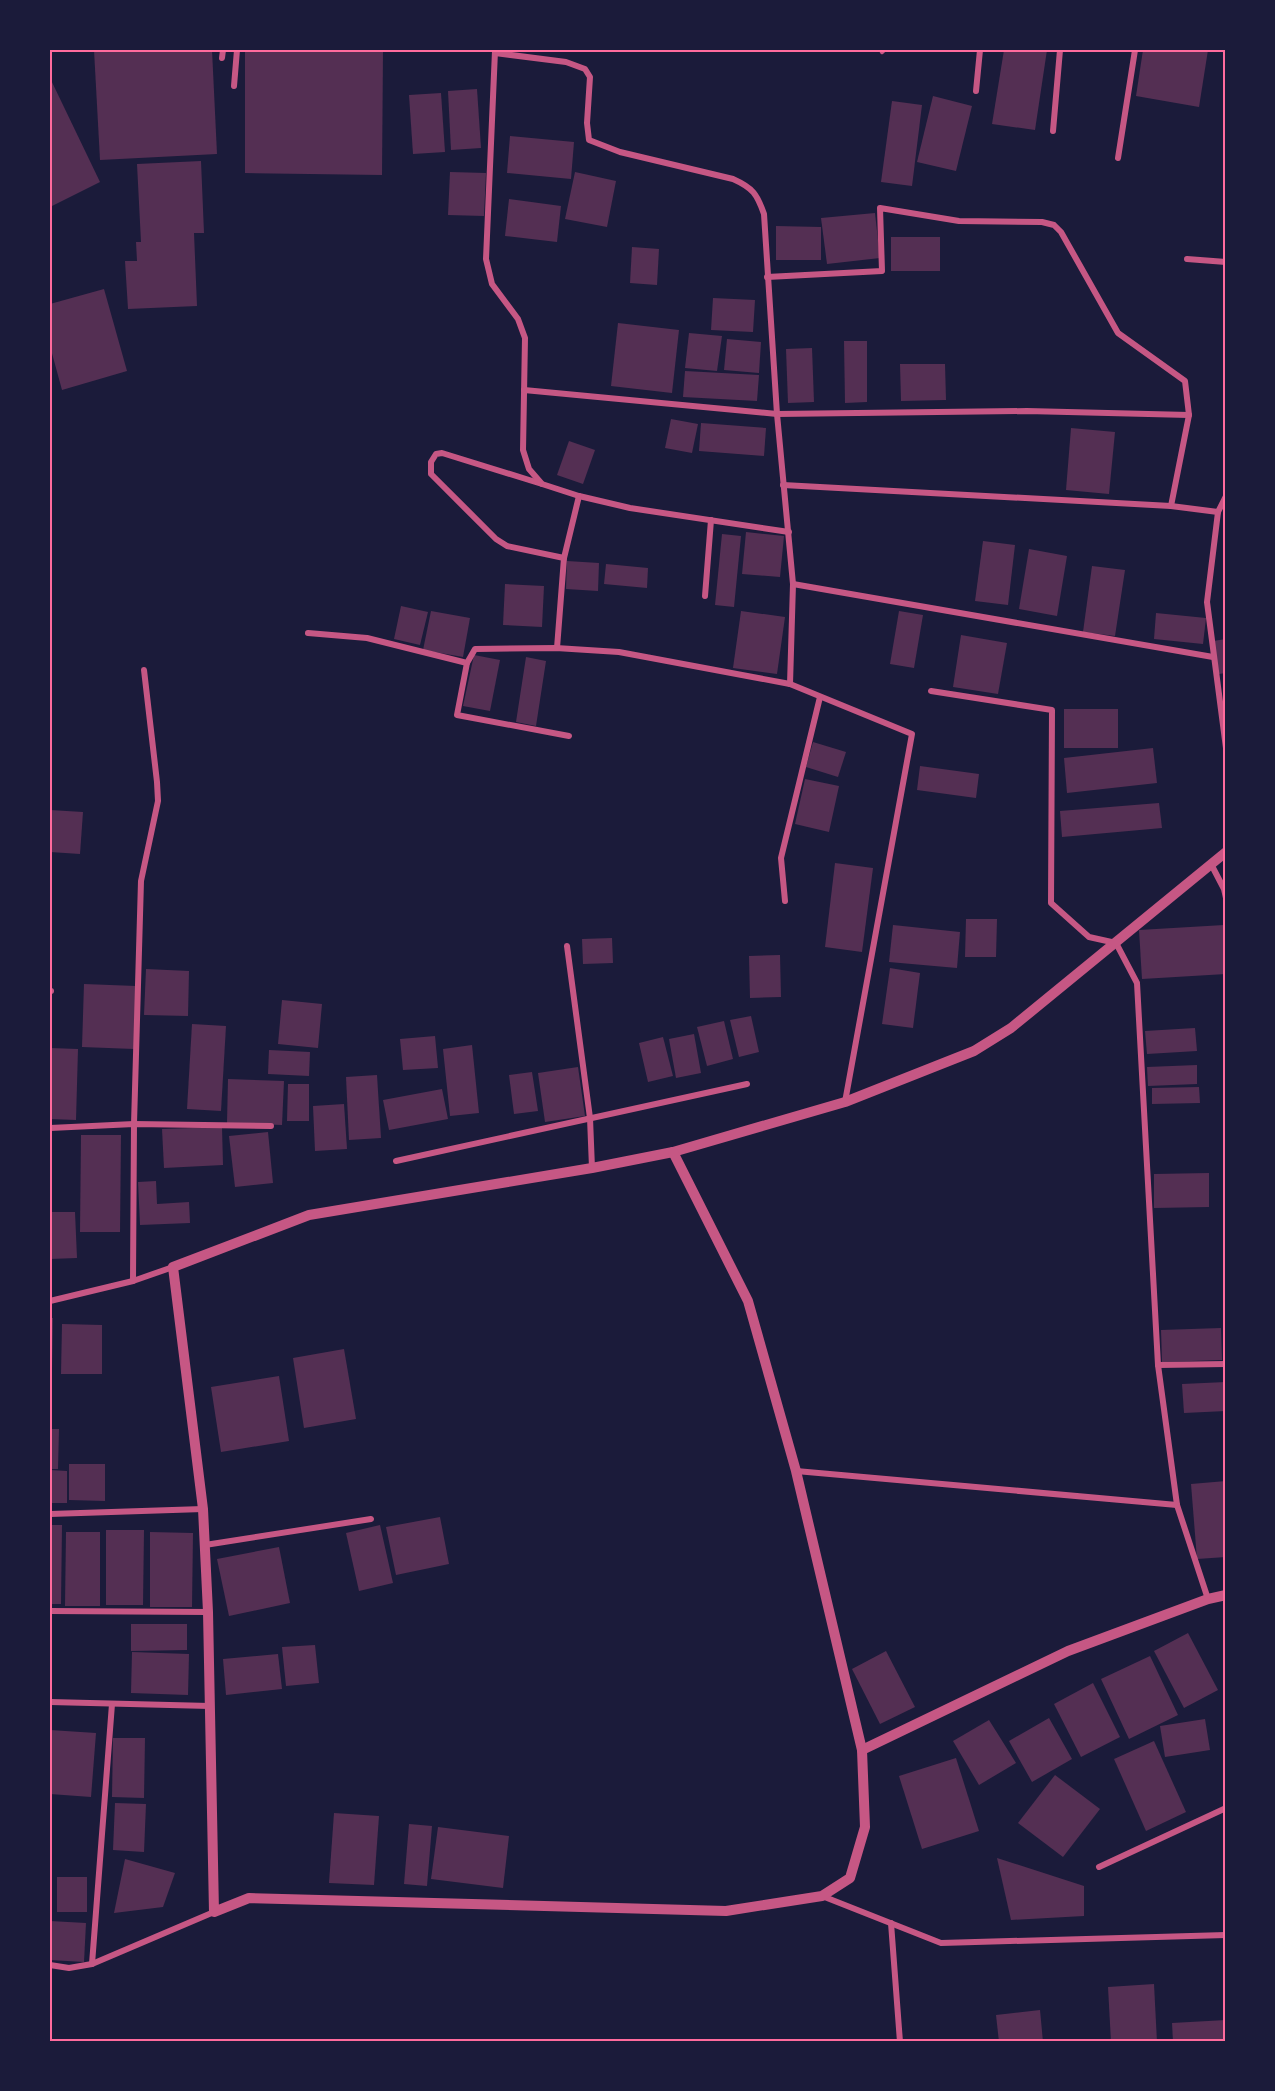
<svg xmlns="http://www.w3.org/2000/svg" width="1275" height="2091" font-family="'Nunito Sans',sans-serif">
	<rect width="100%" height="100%" fill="#1b1b3a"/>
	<g fill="#542f53">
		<path d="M94,50h118l5,104 -117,6z"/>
		<path d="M245,50h138l-1,125 -137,-2z"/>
		<path d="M1004,50h43l-12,80 -43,-6z"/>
		<path d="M1143,50h65l-9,57 -63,-11z"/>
		<path d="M50,78l50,104 -50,25z"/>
		<path d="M477,89l4,59 -30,2 -3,-59z"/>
		<path d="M441,93l4,59 -32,2 -4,-59z"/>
		<path d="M933,96l39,10 -16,65 -39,-9z"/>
		<path d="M892,101l30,4 -10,81 -31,-4z"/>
		<path d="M510,136l64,6 -3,37 -64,-6z"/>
		<path d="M201,161l3,72h-10l3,73 -69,3 -3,-48h12l-1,-19h5l-4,-78z"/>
		<path d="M450,172l36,1 -2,43 -36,-1z"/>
		<path d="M575,172l41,9 -9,46 -42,-8z"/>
		<path d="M509,199l52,7 -4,36 -52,-6z"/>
		<path d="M875,213l5,45 -53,6 -6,-46z"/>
		<path d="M776,226l45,1v33h-45z"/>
		<rect x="891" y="237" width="49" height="34"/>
		<path d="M632,247l27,2 -2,36 -27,-2z"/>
		<path d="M104,289l23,82 -65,19 -12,-44v-42z"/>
		<path d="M713,298l42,2 -2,32 -42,-2z"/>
		<path d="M618,323l61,7 -7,63 -61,-7z"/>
		<path d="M689,333l33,3 -5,35 -32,-3z"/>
		<path d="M727,339l34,3 -2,31 -35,-3z"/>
		<path d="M844,341h23v61l-22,1z"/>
		<path d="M812,348l2,54 -26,1 -2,-54z"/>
		<path d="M900,364h45l1,36 -45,1z"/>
		<path d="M685,371l74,4 -2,26 -74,-4z"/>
		<path d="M671,419l27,5 -6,29 -27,-5z"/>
		<path d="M701,423l65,5 -2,28 -65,-5z"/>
		<path d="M1071,428l44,4 -6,62 -43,-4z"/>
		<path d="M569,441l26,9 -12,34 -26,-9z"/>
		<path d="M746,532l38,4 -4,41 -38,-3z"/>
		<path d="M722,534l19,2 -7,71 -19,-2z"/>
		<path d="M983,541l32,4 -7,60 -33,-4z"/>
		<path d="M1029,549l38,7 -10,60 -38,-7z"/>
		<path d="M567,561l32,2 -1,28 -32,-2z"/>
		<path d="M606,564l42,4 -1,20 -43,-4z"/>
		<path d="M1092,566l33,4 -10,66 -32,-4z"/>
		<path d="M505,584l39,2 -2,41 -39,-2z"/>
		<path d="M401,606l27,6 -8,33 -26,-6z"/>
		<path d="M431,611l39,7 -7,39 -40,-7z"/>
		<path d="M741,611l44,6 -8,57 -44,-6z"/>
		<path d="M899,611l24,4 -9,53 -24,-4z"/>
		<path d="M1156,613l50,5 -3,26 -49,-5z"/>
		<path d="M961,635l46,8 -9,51 -45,-7z"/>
		<path d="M1226,639v34l-7,1 -6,-33z"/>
		<path d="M474,655l26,5 -10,51 -27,-5z"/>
		<path d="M526,657l20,4 -10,65 -20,-4z"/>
		<rect x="1064" y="709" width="54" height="39"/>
		<path d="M813,742l33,10 -8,25 -32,-10z"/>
		<path d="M1153,748l4,35 -90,10 -3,-35z"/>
		<path d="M920,766l59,8 -3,24 -59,-8z"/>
		<path d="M805,779l34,7 -10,46 -34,-8z"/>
		<path d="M1159,803l3,25 -100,9 -2,-26z"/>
		<path d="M50,810l33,2 -3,42 -30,-2z"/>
		<path d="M835,863l38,5 -11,84 -37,-5z"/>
		<path d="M966,919h31l-1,38h-31z"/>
		<path d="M893,925l67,7 -3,36 -68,-6z"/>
		<path d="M1224,925l2,49 -84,5 -3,-49z"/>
		<path d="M612,938l1,25 -30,1 -1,-25z"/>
		<path d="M780,955l1,42 -31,1 -1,-42z"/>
		<path d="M890,968l30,5 -7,55 -31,-4z"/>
		<path d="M146,969l43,2 -1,45 -44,-1z"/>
		<path d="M84,984l52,2 -2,63 -52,-2z"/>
		<path d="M282,1000l40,4 -4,44 -40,-4z"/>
		<path d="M751,1016l8,36 -20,5 -9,-37z"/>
		<path d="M724,1021l9,38 -26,7 -10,-39z"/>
		<path d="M192,1024l34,2 -5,85 -34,-2z"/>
		<path d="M1195,1028l2,23 -50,3 -2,-23z"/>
		<path d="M694,1034l7,39 -25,5 -7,-39z"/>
		<path d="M435,1036l3,32 -35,2 -3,-31z"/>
		<path d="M663,1037l10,39 -25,6 -9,-39z"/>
		<path d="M472,1045l7,68 -29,3 -7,-67z"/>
		<path d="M50,1048l28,1 -2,71 -26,-1z"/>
		<path d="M269,1050l41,2 -1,24 -41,-2z"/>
		<path d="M1197,1065v19l-49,2 -1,-19z"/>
		<path d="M578,1067l7,49 -40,6 -7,-49z"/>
		<path d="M532,1072l6,39 -24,3 -5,-39z"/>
		<path d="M377,1075l4,63 -32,2 -3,-63z"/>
		<path d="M228,1079l56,2 -2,44 -55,-2z"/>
		<path d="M288,1084h21v37h-22z"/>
		<path d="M1199,1087l1,16 -48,1v-16z"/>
		<path d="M442,1089l6,30 -59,11 -6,-30z"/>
		<path d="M344,1104l3,45 -32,2 -2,-45z"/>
		<path d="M222,1127l1,38 -59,3 -2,-39z"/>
		<path d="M268,1132l5,51 -38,4 -6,-51z"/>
		<path d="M81,1135h40l-1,97h-40z"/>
		<path d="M1209,1173v34l-55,1v-34z"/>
		<path d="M156,1181l1,23 32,-2 1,21 -50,2 -2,-43z"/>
		<path d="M50,1212h25l2,46 -27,1z"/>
		<path d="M50,1318h3l-1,51h-2z"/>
		<path d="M62,1324l40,1v49h-41z"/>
		<path d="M1221,1328l1,32 -60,2 -1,-32z"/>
		<path d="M344,1349l12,70 -52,9 -11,-70z"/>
		<path d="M279,1376l10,65 -68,11 -10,-65z"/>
		<path d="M1226,1382v29l-42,2 -2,-29z"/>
		<path d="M50,1429h9l-1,40h-8z"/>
		<path d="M69,1464h36v37l-36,-1z"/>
		<path d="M50,1470l17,1v32h-17z"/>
		<path d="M1226,1481v76l-29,2 -6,-75z"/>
		<path d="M440,1517l9,47 -53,11 -10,-48z"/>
		<path d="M50,1525h12l-1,79h-11z"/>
		<path d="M380,1525l13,58 -34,8 -13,-58z"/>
		<path d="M106,1530h38l-1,75h-37z"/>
		<path d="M66,1532h34v74h-35z"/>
		<path d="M150,1532l43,1 -1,74h-42z"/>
		<path d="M279,1547l11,56 -61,13 -12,-57z"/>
		<path d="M131,1624h56v26l-56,1z"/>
		<path d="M1188,1633l30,57 -34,18 -30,-57z"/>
		<path d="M315,1645l4,38 -33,3 -4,-39z"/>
		<path d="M886,1651l29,56 -35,17 -28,-55z"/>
		<path d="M132,1652l57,2 -1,41 -57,-2z"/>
		<path d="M278,1654l4,35 -56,6 -3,-36z"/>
		<path d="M1150,1656l28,59 -49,24 -28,-60z"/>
		<path d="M1093,1683l27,54 -39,20 -27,-53z"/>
		<path d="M1049,1718l23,41 -40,23 -23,-41z"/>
		<path d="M1205,1719l5,31 -45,7 -5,-31z"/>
		<path d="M989,1720l27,43 -37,22 -26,-44z"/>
		<path d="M50,1730l46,3 -5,64 -41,-3z"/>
		<path d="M113,1738h32l-1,60 -32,-1z"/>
		<path d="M1154,1741l32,71 -40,19 -32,-72z"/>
		<path d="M956,1758l23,73 -57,18 -23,-73z"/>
		<path d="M1055,1775l45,34 -37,48 -45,-34z"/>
		<path d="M115,1803l31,1 -2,48 -31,-2z"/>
		<path d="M334,1813l45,3 -5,69 -45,-2z"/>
		<path d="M409,1824l23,2 -5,60 -23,-2z"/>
		<path d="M438,1827l71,9 -6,52 -72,-9z"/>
		<path d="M997,1858l87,28v30l-73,4z"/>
		<path d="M125,1859l50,14 -12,34 -49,6z"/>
		<rect x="57" y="1877" width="30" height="35"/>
		<path d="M50,1921l36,2 -2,39 -34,-2z"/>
		<path d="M1154,1984l3,58h-46l-3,-55z"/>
		<path d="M1040,2010l3,32h-44l-3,-27z"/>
		<path d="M1226,2020v22h-53l-1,-19z"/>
	</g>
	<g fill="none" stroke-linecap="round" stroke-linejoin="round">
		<path stroke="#c65784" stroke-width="4.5" d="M882,52l2,-2"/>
		<g stroke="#c65784" stroke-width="6">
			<path d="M495,51l-9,208 6,25 26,35 7,19 -2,112 6,19 13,15 37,12 51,12 159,24"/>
			<path d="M495,53l71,9 19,7 5,8 -3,46 2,17 31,12 113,27c20,9 24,15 31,35l13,200 16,170 -3,100"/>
			<path d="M222,58l1,-8"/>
			<path d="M234,86l3,-36"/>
			<path d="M976,91l4,-41"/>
			<path d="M1053,131l7,-81"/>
			<path d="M1118,158l17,-108"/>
			<path d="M1187,259l39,3"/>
			<path d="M767,277l115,-6 -2,-63 79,13 83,1 12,3 7,7 57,101 67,48 4,34 -18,91"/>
			<path d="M524,390l253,24 250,-3 162,4"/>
			<path d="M542,484l-100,-31 -6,1 -5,8v12l65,65 11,7 57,12"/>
			<path d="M783,485l388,21 47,6"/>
			<path d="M1226,496l-8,16 -11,90 19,146"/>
			<path d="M793,584l420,73"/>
			<path d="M705,596l6,-76"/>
			<path d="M308,633l59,5 100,25 8,-14 81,-1 63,4 171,32 122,50 -67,368"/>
			<path d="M557,648l7,-90 15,-62"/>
			<path d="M467,663l-10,52 112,21"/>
			<path d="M931,691l121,19 -1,193 38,34 27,6 21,40 21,382 19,140 31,94"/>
			<path d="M1211,864l13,25 2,9"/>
			<path d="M785,901l-4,-43 39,-161"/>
			<path d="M567,946l23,172 2,50"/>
			<path d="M50,991h1"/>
			<path d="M50,1128l84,-4 137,2"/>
			<path d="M396,1161l351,-77"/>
			<path d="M133,1281l1,-157 7,-243 17,-80 -1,-19 -13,-112"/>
			<path d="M50,1301l83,-20 40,-14"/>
			<path d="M1158,1365l68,-1"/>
			<path d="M796,1471l381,34"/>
			<path d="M50,1514l153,-5"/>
			<path d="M205,1545l166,-26"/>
			<path d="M50,1611l158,1"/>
			<path d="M50,1702l160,4"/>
			<path d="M1099,1867l127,-59"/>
			<path d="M822,1896l119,47 285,-8"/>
			<path d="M891,1923l9,119"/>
			<path d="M92,1964l20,-260"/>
			<path d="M50,1965l19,3 23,-4 122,-52"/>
		</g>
		<g stroke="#c65784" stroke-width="10">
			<path d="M1226,852l-215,176 -37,23 -129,51 -172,50 -81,16 -283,47 -136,52 30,242 5,103 6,300 35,-14 477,13 96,-15 28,-18 15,-51 -3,-77 206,-99 140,-52 18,-4"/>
			<path d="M673,1152l75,149 48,170 66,279"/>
		</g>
	</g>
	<rect width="1275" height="2091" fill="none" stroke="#1b1b3a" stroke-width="102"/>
	<rect x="51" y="51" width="1173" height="1989" fill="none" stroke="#ff6b9d" stroke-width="2"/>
</svg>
